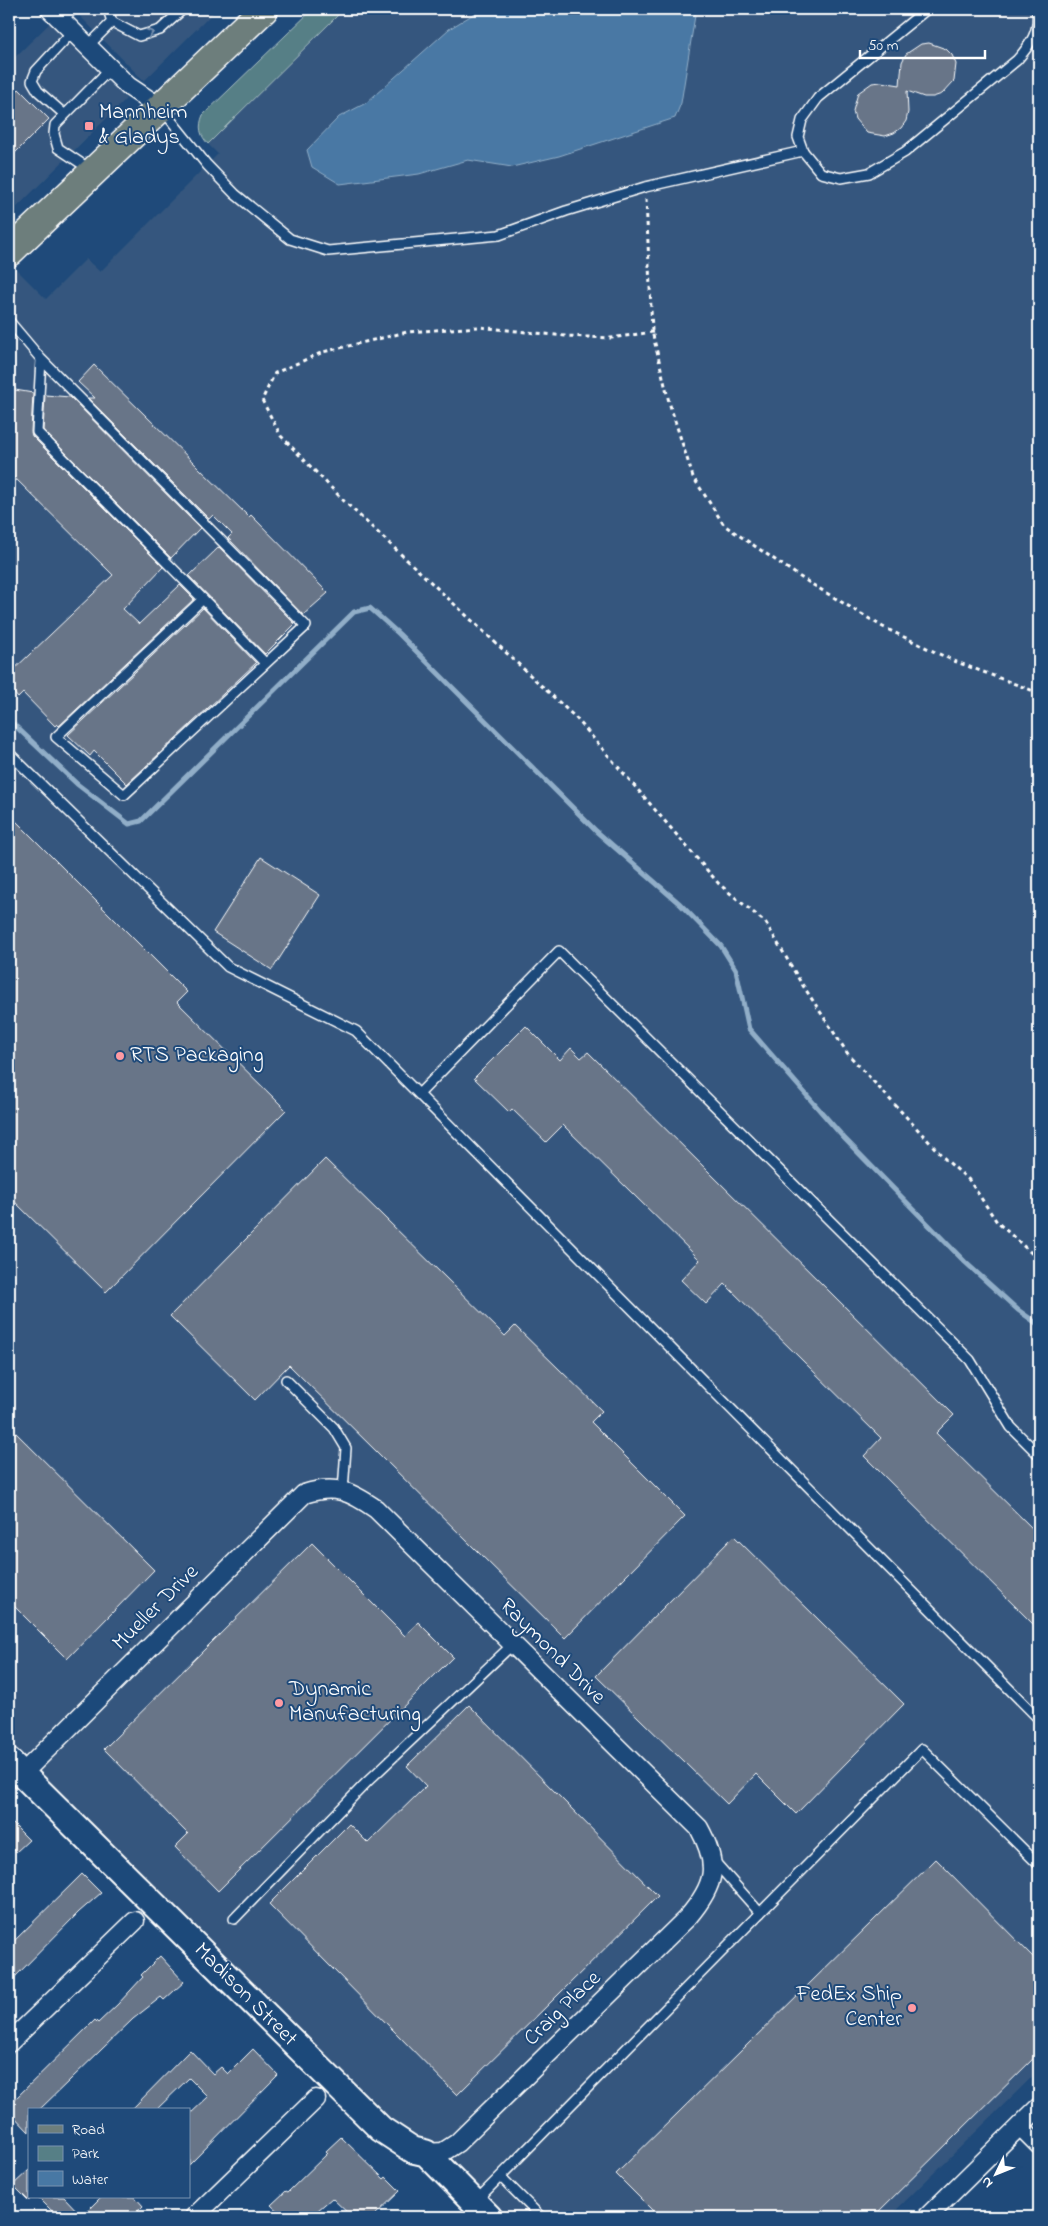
<svg xmlns="http://www.w3.org/2000/svg" width="1048" height="2226" font-family="'Indie Flower',sans-serif">
	<rect width="100%" height="100%" fill="#1f4a7a"/>
	<filter id="ink" filterUnits="userSpaceOnUse"><feTurbulence type="fractalNoise" baseFrequency=".02" numOctaves="2"/><feDisplacementMap in="SourceGraphic" scale="10" xChannelSelector="R" yChannelSelector="G"/><feConvolveMatrix kernelMatrix="1 2 1 2 8 2 1 2 1" color-interpolation-filters="sRGB"/></filter>
	<g filter="url(#ink)">
		<g fill="#35577e">
			<path d="M73,9h144l-73,72z"/>
			<path d="M344,9h695v2061l-150,147h-405l-475,-469v-1486l37,37 40,-40 14,13 118,-118 -10,-10z"/>
			<path d="M50,23l76,76 -117,116v-152z"/>
		</g>
		<path fill="#567f86" stroke="#aabfc2" d="M313,9h31l-136,135c-8,-9 -10,-17 -5,-29z"/>
		<path fill="#4878a4" stroke="#91aec8" d="M482,9h214l-15,94 -6,15 -116,38 -47,11 -44,-7 -49,14 -79,10 -28,-17 -5,-17 32,-33 27,-14 83,-74z"/>
		<g fill="none" stroke-linecap="round" stroke-linejoin="round">
			<path stroke="#91aec8" stroke-width="5" d="M9,720l68,64 52,40 12,-3 213,-209 16,-4 29,26 197,197 84,73 41,42 15,24 13,59 95,109 121,124 53,48 21,15"/>
		</g>
		<g fill="#687588" stroke="#fff">
			<path d="M929,43l17,6 6,6 4,9 -2,17 -12,13 -9,3h-9l-17,-6 1,21 -2,9 -5,7 -7,5 -9,3 -18,-3 -12,-14 -2,-8 5,-18 14,-10 9,-1 19,3 2,-23 4,-8 15,-10z"/>
			<path d="M19,89l30,30 -40,40v-60z"/>
			<path d="M94,365l155,152 2,-2 77,78 -25,22 -75,-77 4,-4 -19,-19 -4,4 -121,-121h7l-17,-16z"/>
			<path d="M9,389l24,4 -2,39 1,4 131,131 -40,42 16,15 41,-39 14,14 -135,127 -2,-2 -2,2 -32,-33 -5,5 -9,-11v-13l104,-99 -104,-103z"/>
			<path d="M45,395l25,2 130,131 -29,30 -128,-128z"/>
			<path d="M219,547l76,77 -30,30 -76,-78z"/>
			<path d="M203,608l53,55 -129,121 -33,-33 -4,5 -22,-21z"/>
			<path d="M9,814l178,178 -10,10 109,108 -180,182 -97,-96z"/>
			<path d="M261,857l59,38 -48,75 -59,-38z"/>
			<path d="M526,1026l34,34 11,-12 10,10 7,-6 366,363 -18,18 103,102v95l-175,-174 17,-18 -156,-154 -19,20 -25,-24 19,-20 -137,-135 -17,17 -34,-33 -3,3 -35,-34z"/>
			<path d="M325,1159l180,177 10,-10 87,85 -11,11 94,94 -120,122 -276,-273 -34,35 -85,-84z"/>
			<path d="M9,1426l145,144 -87,89 -58,-58z"/>
			<path d="M734,1536l170,168 -108,110 -40,-40 -29,30 -131,-128z"/>
			<path d="M312,1543l93,93 13,-14 35,35 -235,234 -43,-44 13,-13 -84,-85z"/>
			<path d="M469,1705l189,191 -201,199 -188,-191 80,-80 19,19 58,-57 -19,-20z"/>
			<path d="M9,1820l20,20 -13,12 -7,-7z"/>
			<path d="M936,1859l103,104v90l-166,164h-214l-43,-43z"/>
			<path d="M82,1874l19,19 -22,19 -70,71v-37z"/>
			<path d="M160,1956l24,26 -20,18 -3,-3 -28,22 -94,91h-10v22l-20,-21v-6l86,-85 3,3 20,-19 25,-27 -2,-2z"/>
			<path d="M253,2049l25,26 -89,90v-50l19,-18 -19,-19 -33,32h-25l59,-60 23,24 8,-7 7,7z"/>
			<path d="M341,2137l43,42 2,-2 14,14 -27,26h-21l-20,-19 -22,19h-26l-13,-12 15,-14 2,1 40,-39 -2,-2z"/>
			<path d="M29,2170v31l-16,-16z"/>
			<path d="M38,2197h26l18,19 19,-19h34l8,9 -11,11h-74z"/>
		</g>
		<g fill="none" stroke-linecap="round" stroke-linejoin="round">
			<defs>
				<g id="lane">
					<path d="M108,9l4,13 27,14 21,-6 23,-21"/>
					<path d="M62,20l11,-11"/>
					<path d="M88,46l24,-24"/>
					<path d="M162,109l45,56 28,29 55,45 38,12 171,-16 67,-24 79,-24 158,-36 -5,-14 4,-17 16,-22 109,-89"/>
					<path d="M64,114l-26,-23 -6,-10 4,-10 37,-40"/>
					<path d="M803,151l18,22 20,5 28,-5 36,-21 112,-92c14,-16 23,-29 20,-51"/>
					<path d="M91,170l-33,-22 -4,-14 1,-9 55,-56"/>
					<path d="M9,321l32,38 265,267 -182,169 -68,-58 147,-138 -166,-167 4,-73"/>
					<path d="M203,599l62,64"/>
					<path d="M9,753l219,214 128,64 683,688"/>
					<path d="M420,1093l139,-142 411,409 41,67 28,28"/>
					<path d="M286,1380l48,48 12,20 -3,43"/>
					<path d="M714,1861l46,52 162,-164 117,116"/>
					<path d="M234,1919l133,-137 146,-138"/>
					<path d="M501,2177l40,40"/>
					<path d="M476,2201l284,-288"/>
				</g>
				<g id="street">
					<path d="M50,9l78,77 33,22"/>
					<path d="M22,1774l282,-280c31,-10 46,-3 72,15l323,319c21,38 16,57 -11,89l-231,226 -14,9 -17,1"/>
					<path d="M9,2043l126,-122"/>
					<path d="M1020,2126l19,19"/>
					<path d="M194,2217l122,-118"/>
					<path d="M927,2217l112,-110"/>
				</g>
				<path id="secondary" d="M9,1761l372,368 32,21 13,3 63,64"/>
				<path id="primary" d="M9,252l255,-243"/>
			</defs>
			<use href="#lane" stroke="#fff" stroke-width="12"/>
			<use href="#street" stroke="#fff" stroke-width="21"/>
			<use href="#secondary" stroke="#fff" stroke-width="29"/>
			<use href="#primary" stroke="#fff" stroke-width="31"/>
			<g stroke="#fff" stroke-width="3" stroke-dasharray="4 4" stroke-linecap="butt">
				<path d="M646,199l6,132 17,71 24,75 31,48 76,52 83,50 71,34 85,32"/>
				<path d="M653,332l-42,6 -46,-2 -86,-9 -72,5 -84,20 -48,21 -13,27 19,36 63,65 232,217 143,166 47,39 34,58 48,73 98,106 23,20 28,42 42,38"/>
			</g>
			<use href="#lane" stroke="#1f4a7a" stroke-width="9"/>
			<use href="#street" stroke="#1f4a7a" stroke-width="18"/>
			<use href="#secondary" stroke="#1f4a7a" stroke-width="25"/>
			<use href="#primary" stroke="#6d7e7c" stroke-width="28"/>
		</g>
		<defs><path id="oneway-chevron" d="M-2-3.5L2.5 0L-2 3.5" fill="none" stroke-width="1.6" stroke-linecap="round" stroke-linejoin="round" transform="scale(1.25)"/></defs>
		<use stroke="#7992af" href="#oneway-chevron" transform="translate(150 33) rotate(-15)"/>
	</g>
	<g fill="#ff9aa2" stroke="#1f4a7a" stroke-width="2">
		<rect x="84" y="121" width="10" height="10" rx="2.5"/>
		<circle cx="120" cy="1056" r="5"/>
		<circle cx="279" cy="1703" r="5"/>
		<circle cx="912" cy="2008" r="5"/>
	</g>
	<g text-anchor="middle" dominant-baseline="central" stroke-width="4" stroke-linejoin="round" paint-order="stroke">
		<g font-size="22" fill="#fff" stroke="#1f4a7a" text-anchor="start">
			<text x="99" y="113">Mannheim<tspan x="99" dy="25">&amp; Gladys</tspan></text>
			<text x="130" y="1056">RTS Packaging</text>
			<text x="289" y="1690">Dynamic<tspan x="289" dy="25">Manufacturing</tspan></text>
			<text x="902" y="1995" text-anchor="end">FedEx Ship<tspan x="902" dy="25">Center</tspan></text>
		</g>
		<g font-size="22" fill="#fff" stroke="#1f4a7a">
			<text transform="translate(156 1608) rotate(-45)">Mueller Drive</text>
			<text transform="translate(552 1652) rotate(45)">Raymond Drive</text>
			<text transform="translate(245 1995) rotate(45)">Madison Street</text>
			<text transform="translate(563 2009) rotate(-44)">Craig Place</text>
		</g>
	</g>
	<rect width="1048" height="2226" fill="none" stroke="#1f4a7a" stroke-width="30"/>
	<rect x="15" y="15" width="1018" height="2196" fill="none" stroke="#fff" stroke-width="2" filter="url(#ink)"/>
	<rect x="28" y="2108" width="162" height="90" fill="#1f4a7a" stroke="#7992af"/>
	<rect x="38" y="2125" width="25" height="8" fill="#6d7e7c" stroke="#7992af"/>
	<text x="72" y="2134" font-size="15" fill="#ffffff">Road</text>
	<rect x="38" y="2146" width="25" height="15" fill="#567f86" stroke="#7992af"/>
	<text x="72" y="2158" font-size="15" fill="#ffffff">Park</text>
	<rect x="38" y="2171" width="25" height="15" fill="#4878a4" stroke="#7992af"/>
	<text x="72" y="2184" font-size="15" fill="#ffffff">Water</text>
	<g transform="translate(996 2174) rotate(227)" stroke="#1f4a7a" stroke-width="4" paint-order="stroke">
	<path d="M0-4L9 19L0 12L-9 19Z" fill="#ffffff"/>
	<text y="-8" font-size="14" font-weight="bold" text-anchor="middle" fill="#ffffff">N</text>
	</g>
	<path d="M860 50v8h125v-8" fill="none" stroke="#ffffff" stroke-width="2.5"/>
	<text x="868" y="50" font-size="15" fill="#ffffff" stroke="#1f4a7a" stroke-width="4" paint-order="stroke">50 m</text>
</svg>
